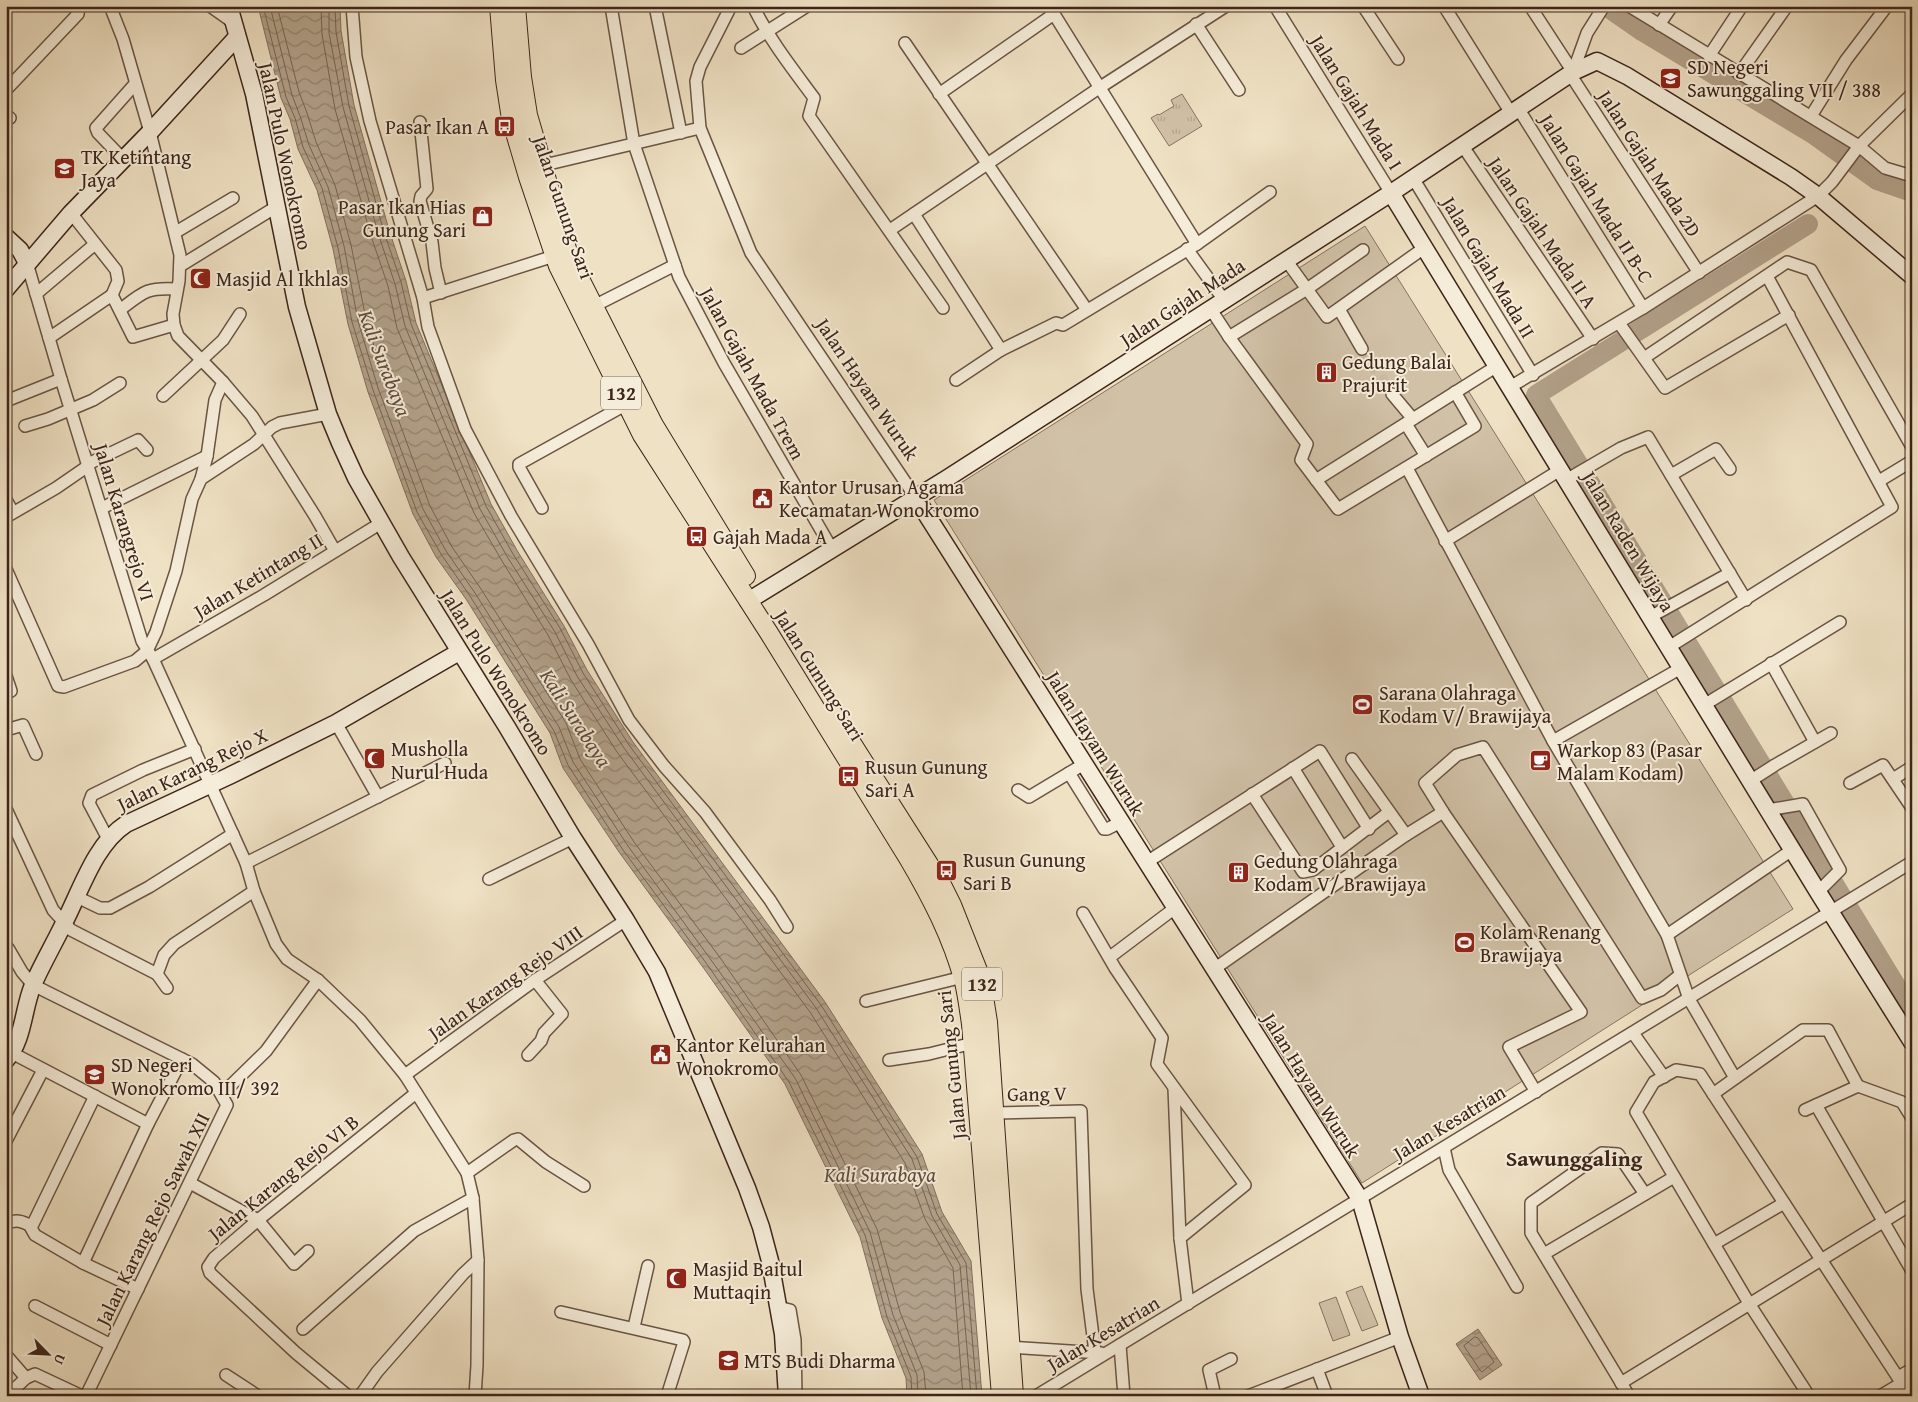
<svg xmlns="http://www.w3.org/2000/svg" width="1918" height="1402" font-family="'Gentium Book Plus',serif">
	<defs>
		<pattern id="park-tufts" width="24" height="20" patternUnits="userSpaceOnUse" patternTransform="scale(1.25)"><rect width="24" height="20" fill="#d1c1a7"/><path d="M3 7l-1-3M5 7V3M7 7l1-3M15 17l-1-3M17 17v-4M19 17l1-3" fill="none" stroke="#b4a68f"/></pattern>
		<pattern id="water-waves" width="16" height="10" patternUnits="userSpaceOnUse" patternTransform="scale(1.25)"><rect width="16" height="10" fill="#b2a18a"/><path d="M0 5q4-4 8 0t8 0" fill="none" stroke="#928370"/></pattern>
	</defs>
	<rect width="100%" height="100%" fill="#efe1c4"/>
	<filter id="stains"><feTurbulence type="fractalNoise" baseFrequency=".004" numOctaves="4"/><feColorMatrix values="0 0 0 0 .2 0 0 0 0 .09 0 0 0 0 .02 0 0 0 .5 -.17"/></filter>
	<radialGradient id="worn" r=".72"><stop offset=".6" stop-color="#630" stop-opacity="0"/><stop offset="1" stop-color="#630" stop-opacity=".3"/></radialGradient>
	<g fill="#d1c1a7" stroke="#877360">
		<path d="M1365,226l428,683 -431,274 -428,-683z"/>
		<path d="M1362,1286l16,39 -16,6 -16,-39z"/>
		<path d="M1336,1297l14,38 -17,6 -14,-38z"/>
	</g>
	<path fill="url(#park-tufts)" stroke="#877360" d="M1182,94l20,32 -33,20 -18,-28 7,-4 1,1 15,-9 -3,-6z"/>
	<g fill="url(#water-waves)" stroke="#836f5d">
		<path d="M258,6h82l1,25 13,74 35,125 17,51 10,42 75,181 27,48 46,74 23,44 46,72 192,260 97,152 20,58 29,49 11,135h-75l-1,-18 -24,-60 -22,-81 -75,-153 -80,-114 -86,-118 -56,-84 -13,-35 -84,-134 -30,-42 -23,-43 -45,-122 -20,-68 -15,-75 -16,-59 -19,-41 -8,-30 -9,-21z"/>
		<path d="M1478,1329l24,36 -22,15 -24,-36z"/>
	</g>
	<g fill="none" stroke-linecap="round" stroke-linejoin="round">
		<g stroke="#786352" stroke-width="1">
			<path d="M263,6l23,91 9,21 8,29 19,41 16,60 14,74 21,68 44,122 24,42 29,42 84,135 14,34 55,85 86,117 80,115 76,153 22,82 24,60 1,19"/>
			<path d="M270,6l22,89 8,21 9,29 19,42 16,59 14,75 20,67 45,121 23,42 29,42 84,134 14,35 55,84 86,118 81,114 75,154 23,83 24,60 1,21"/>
			<path d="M277,6l22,86 8,21 9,29 19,43 16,60 15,74 20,67 44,120 22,41 29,42 85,134 14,36 54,83 87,117 80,116 76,154 23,83 24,60 2,24"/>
			<path d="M321,6l1,28 13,75 36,127 17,50 9,42 77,185 28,48 46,74 23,45 46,72 193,260 95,151 20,56 28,49 10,128"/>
			<path d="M329,6v27l14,74 35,126 17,51 10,42 75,183 28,49 47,74 22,44 47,72 192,260 96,151 20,57 28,49 11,131"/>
			<path d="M335,6l1,26 13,74 35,126 17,50 10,42 75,182 27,48 47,74 23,45 46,72 192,260 96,152 20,57 29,49 11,133"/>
			<path d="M1475,1337l3,1 16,24 -12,10 -2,-2 -16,-24z"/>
		</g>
		<g stroke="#b2a18a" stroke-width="20">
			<path d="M1606,6l36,25 171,103 64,46 35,12"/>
			<path d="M1808,224l-272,171 376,617"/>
		</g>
		<path stroke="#cbbba2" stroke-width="11" stroke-dasharray="11 5.5" stroke-linecap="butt" d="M1362,349l30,45"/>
		<defs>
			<g id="street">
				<path d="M110,6l13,33 27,93 30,123 -1,26 -6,33 1,11 4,11 45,46 29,34 63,100 20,35"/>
				<path d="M210,6l24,17"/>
				<path d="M352,6l4,51 14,64 53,177 5,29 37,102 46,87 77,128 41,76 35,46 41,46 65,88 17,27"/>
				<path d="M611,6l23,138 45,133 45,86 108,186"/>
				<path d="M655,6l26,127"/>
				<path d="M731,6l-31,61 -4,14 4,47 51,125 165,245"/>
				<path d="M753,6c16,33 39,62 61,92l-5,18 134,192"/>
				<path d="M1049,6l148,238"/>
				<path d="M1275,6l116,187"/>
				<path d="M1363,6l35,53"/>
				<path d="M1444,6l67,107"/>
				<path d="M1530,6l43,66"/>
				<path d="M1629,6l230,140 26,22 27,8"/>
				<path d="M1196,24l43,66"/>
				<path d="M1659,25l13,-19"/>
				<path d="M905,43l182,267"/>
				<path d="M741,48l66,-42"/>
				<path d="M1709,56l33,-50"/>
				<path d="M1573,72l14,-39 17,-27"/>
				<path d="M1570,74l129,199"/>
				<path d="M1739,74l48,-68"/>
				<path d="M6,90l72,-76 1,-8"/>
				<path d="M939,94l115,-80"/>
				<path d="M1518,108l125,200"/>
				<path d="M6,115l4,3"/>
				<path d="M1811,116l35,-56 41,-54"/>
				<path d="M420,122l7,67 -6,7 -1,5 12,41 3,26 6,25"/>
				<path d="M1462,145l131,194"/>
				<path d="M123,159l-25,-26 -2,-5 39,-44"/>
				<path d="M536,167l164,-39"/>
				<path d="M1413,178l120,197"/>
				<path d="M71,213l45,57 2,11 -6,14"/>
				<path d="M914,214l87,136"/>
				<path d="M890,230l209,-142 127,-82"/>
				<path d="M176,232l57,-34"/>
				<path d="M1187,249l37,51"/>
				<path d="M1286,260l41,57 97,-69"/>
				<path d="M27,263l34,116 81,262 11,18 93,204 8,28 22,53 11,15 31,21 42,40 45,55 62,98 6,25 5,62 -1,105 -2,31"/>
				<path d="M180,266l96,-59"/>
				<path d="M36,294l59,-50"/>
				<path d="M423,298l131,-42"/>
				<path d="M594,306l81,-41"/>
				<path d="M1210,308l19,29 78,107 -6,16 37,49 137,-83 -20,-34"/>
				<path d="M1339,309l23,40"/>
				<path d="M120,310c23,-18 27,-23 57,-21"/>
				<path d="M1619,323l46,65 124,-73"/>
				<path d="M1229,337l78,-48 56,-39"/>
				<path d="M49,338l63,-43 21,42 41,-12"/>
				<path d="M1644,358l143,-96 24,8 101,177"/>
				<path d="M956,380l45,-30 55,-27 7,2 134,-81 73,-52"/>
				<path d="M1510,387l133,-79 175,-112 14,-14 27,-36 53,-52"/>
				<path d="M1392,394l21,25"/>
				<path d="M163,396l60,-56 17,-26"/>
				<path d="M6,401l55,-22"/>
				<path d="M1406,424l20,32"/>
				<path d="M25,426l23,-7 45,-19 27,-17"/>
				<path d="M88,464l50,-24 9,10"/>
				<path d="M1407,468l146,273 114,194 22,64 46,79"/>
				<path d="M1671,475l45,-26 14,20"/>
				<path d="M201,479l6,-23 8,-56 8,-18"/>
				<path d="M1316,480l181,-114"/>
				<path d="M1566,480l55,-32 27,-11 98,163"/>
				<path d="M1879,481l33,-20"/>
				<path d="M6,500l7,12"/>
				<path d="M102,508l105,-52"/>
				<path d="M542,508l-23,-41v-3l108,-60"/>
				<path d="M6,517l50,-29 32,-22"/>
				<path d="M1445,541l115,-71"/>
				<path d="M6,569l52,117 6,1 71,-26 12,-10 9,-19 20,-61 16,-72 9,-20 53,-35 18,-17 8,-4 48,-9"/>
				<path d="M1650,617l80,-44"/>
				<path d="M1669,647l223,-140 -125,-231"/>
				<path d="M153,659l111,-64 117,-72"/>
				<path d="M1771,663l44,79"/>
				<path d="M6,676l5,15"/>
				<path d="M1704,705l136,-83"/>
				<path d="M336,723l42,74"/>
				<path d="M6,730l17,-5 13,29"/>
				<path d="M1553,741l128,-73"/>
				<path d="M1352,759l54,76"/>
				<path d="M1293,768l49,79"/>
				<path d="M1069,773l35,56h3l14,-7"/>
				<path d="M1893,779l19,-12"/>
				<path d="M1750,781l25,-16 56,-32"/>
				<path d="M1850,783l33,-18 29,43"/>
				<path d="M1018,790l11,7 55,-33"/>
				<path d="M1252,794l51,78 10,-2 76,-58"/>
				<path d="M6,809l47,101 18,20 86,44 10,14"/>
				<path d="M1768,810l35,-6 37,66 -22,22"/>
				<path d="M108,839l-19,-36 3,-8 51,-25 52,-21"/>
				<path d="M1147,862l173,-111 49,78"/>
				<path d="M246,863l199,-100"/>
				<path d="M489,879l84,-41"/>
				<path d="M77,897l23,11h10l39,-21 84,-53"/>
				<path d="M1083,913l32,55 47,70 -5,26 88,121 -65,53 8,66"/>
				<path d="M1667,935l125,-85"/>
				<path d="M8,948l14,24 11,13 159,79 22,18 13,23 -141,291"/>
				<path d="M1110,957l65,-49"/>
				<path d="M1214,969l192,-134 37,-23"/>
				<path d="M157,974l7,-19 10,-11 80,-53"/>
				<path d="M866,1001l97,-24"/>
				<path d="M1633,1033l31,44"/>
				<path d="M12,1053l136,71"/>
				<path d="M528,1055l13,-14 3,-8 18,-19 -27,-34"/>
				<path d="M889,1060l40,-6 44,-11"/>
				<path d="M405,1075l130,-95 91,-60"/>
				<path d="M1174,1088l6,150"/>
				<path d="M1536,1092l-27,-45 72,-35 -138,-200 -18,-29 32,-28 26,-8 159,251 19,-8 19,-15"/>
				<path d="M222,1094l44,-43 52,-71"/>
				<path d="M1713,1094l90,-64h25l30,56"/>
				<path d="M95,1096l-64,132 4,7 48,28 55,26"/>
				<path d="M1816,1105l96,166"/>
				<path d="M1805,1110l53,-24 44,16 10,16"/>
				<path d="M995,1113l86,-2 6,178 8,63"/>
				<path d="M6,1141l37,-71"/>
				<path d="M1444,1148l5,22 68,117"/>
				<path d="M467,1173l47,-33 4,-1 28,23 38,24"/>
				<path d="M190,1183l68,37 36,44 14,-13"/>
				<path d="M6,1224c10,-5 16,-3 25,2"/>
				<path d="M1714,1244l70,-41"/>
				<path d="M1544,1254l130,-77"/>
				<path d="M83,1263l65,-139 34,-65"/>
				<path d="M35,1306l76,39"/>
				<path d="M778,1307l12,3 5,30 1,56"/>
				<path d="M561,1312l122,28 1,2 -17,54"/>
				<path d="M634,1327l14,-61"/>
				<path d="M303,1329l111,-98 59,-33"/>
				<path d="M1120,1345l4,51"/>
				<path d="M1010,1347l91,6"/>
				<path d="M6,1355l20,23"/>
				<path d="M1317,1369l10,27"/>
				<path d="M226,1375l32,21"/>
				<path d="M1898,1377l14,-8"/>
				<path d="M1621,1383l291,-179"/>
				<path d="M7,1396l19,-18 9,-4 47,22"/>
				<path d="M348,1396l-52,-43 -86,-80 -2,-6 6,-9 44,-38 158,-127"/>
				<path d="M360,1396l17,-24 86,-98 15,-14"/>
				<path d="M1036,1396l876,-534"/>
				<path d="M1215,1396l-6,-26 22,-11"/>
				<path d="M1248,1396l152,-59"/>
				<path d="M1629,1396l-98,-163v-30l71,-50 16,1 27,40"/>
				<path d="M1809,1396l-59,-91 -114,-193 18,-30 22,-12 24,4 210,322"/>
				<path d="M1880,1396l22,-13"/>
			</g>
			<g id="secondary">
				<path d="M229,6l25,88 43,213 31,107 12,29 16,35 45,79 106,170 66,111 53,82 31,52 90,216 14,39 9,34 13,73 4,62"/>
				<path d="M1391,193l427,699 94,150"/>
				<path d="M6,237l14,13 7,13"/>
				<path d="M6,289l65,-76 79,-81 87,-95"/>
				<path d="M916,498l444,701 40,138 21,59"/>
				<path d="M748,601l198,-122 445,-286 182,-121 24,-11 30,15 164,101 27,19 94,80"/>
				<path d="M6,1060c18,-20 17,-52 27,-75 9,-21 21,-41 31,-62 17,-33 31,-79 62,-99l103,-48 107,-53 123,-71"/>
			</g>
			<g id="primary">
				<path d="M499,6l6,74 6,39 17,58 30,89 84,169 127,198 139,225c23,39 44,79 56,124 3,13 5,28 7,42l30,372"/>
				<path d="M516,6l6,71 6,38 42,144 84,166 92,151"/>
				<path d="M832,712l109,171 11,22 29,73 7,44 26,374"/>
			</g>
		</defs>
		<use href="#street" stroke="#6a5444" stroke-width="14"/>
		<use href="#secondary" stroke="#3d251a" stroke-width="19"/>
		<use href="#primary" stroke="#3d251a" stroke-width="20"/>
		<use href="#street" stroke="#f5ecd9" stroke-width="11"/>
		<use href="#secondary" stroke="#f5ecd9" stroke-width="16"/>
		<use href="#primary" stroke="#efe1c4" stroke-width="18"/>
	</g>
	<defs>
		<symbol id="school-square" viewBox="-11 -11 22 22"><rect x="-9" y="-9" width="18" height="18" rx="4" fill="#8f2418" stroke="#f5ecd9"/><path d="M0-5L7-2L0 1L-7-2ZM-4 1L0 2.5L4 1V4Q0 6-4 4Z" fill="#fff"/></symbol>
		<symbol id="bus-square" viewBox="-11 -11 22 22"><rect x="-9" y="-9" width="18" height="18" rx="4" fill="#8f2418" stroke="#f5ecd9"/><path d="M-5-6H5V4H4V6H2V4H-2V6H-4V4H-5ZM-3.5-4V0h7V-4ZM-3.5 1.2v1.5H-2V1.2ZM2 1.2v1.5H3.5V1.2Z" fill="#fff"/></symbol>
		<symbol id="shop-square" viewBox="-11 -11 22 22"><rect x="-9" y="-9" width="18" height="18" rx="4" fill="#8f2418" stroke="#f5ecd9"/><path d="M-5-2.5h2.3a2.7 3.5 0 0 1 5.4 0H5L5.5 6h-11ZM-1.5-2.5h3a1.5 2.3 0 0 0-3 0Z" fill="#fff"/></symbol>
		<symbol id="mosque-square" viewBox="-11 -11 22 22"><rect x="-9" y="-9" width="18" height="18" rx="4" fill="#8f2418" stroke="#f5ecd9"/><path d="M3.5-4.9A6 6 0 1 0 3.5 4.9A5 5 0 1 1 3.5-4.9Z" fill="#fff"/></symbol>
		<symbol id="building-square" viewBox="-11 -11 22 22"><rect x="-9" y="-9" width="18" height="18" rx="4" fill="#8f2418" stroke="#f5ecd9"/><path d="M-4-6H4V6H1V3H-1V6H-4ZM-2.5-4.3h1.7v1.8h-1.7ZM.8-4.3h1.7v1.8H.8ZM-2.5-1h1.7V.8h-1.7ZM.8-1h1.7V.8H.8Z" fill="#fff"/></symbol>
		<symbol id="civic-square" viewBox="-11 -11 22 22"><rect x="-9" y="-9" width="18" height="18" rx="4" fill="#8f2418" stroke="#f5ecd9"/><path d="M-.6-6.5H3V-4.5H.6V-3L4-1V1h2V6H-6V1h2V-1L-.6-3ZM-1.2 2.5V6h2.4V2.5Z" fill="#fff"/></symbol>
		<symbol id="stadium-square" viewBox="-11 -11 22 22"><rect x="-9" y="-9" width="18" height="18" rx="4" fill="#8f2418" stroke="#f5ecd9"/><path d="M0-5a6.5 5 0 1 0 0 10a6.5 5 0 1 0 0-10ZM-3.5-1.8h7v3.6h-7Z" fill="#fff"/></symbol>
		<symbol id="cafe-square" viewBox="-11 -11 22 22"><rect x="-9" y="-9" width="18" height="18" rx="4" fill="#8f2418" stroke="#f5ecd9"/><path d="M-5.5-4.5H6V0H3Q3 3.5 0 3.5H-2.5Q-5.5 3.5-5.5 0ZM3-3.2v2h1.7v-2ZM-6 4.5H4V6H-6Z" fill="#fff"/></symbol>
	</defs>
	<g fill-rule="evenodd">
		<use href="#school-square" x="1658" y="66" width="25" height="25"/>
		<use href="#bus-square" x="492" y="114" width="25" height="25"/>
		<use href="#school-square" x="52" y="156" width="25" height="25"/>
		<use href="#shop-square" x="470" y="204" width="25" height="25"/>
		<use href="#mosque-square" x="188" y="266" width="25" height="25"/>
		<use href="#building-square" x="1314" y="360" width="25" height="25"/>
		<use href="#civic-square" x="750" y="486" width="25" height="25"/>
		<use href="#bus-square" x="684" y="524" width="25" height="25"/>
		<use href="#stadium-square" x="1350" y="692" width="25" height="25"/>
		<use href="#mosque-square" x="362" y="746" width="25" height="25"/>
		<use href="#cafe-square" x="1528" y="748" width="25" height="25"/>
		<use href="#bus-square" x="836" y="764" width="25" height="25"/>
		<use href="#bus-square" x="934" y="858" width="25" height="25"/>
		<use href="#building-square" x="1226" y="860" width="25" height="25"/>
		<use href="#stadium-square" x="1452" y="930" width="25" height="25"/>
		<use href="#civic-square" x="648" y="1042" width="25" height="25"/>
		<use href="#school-square" x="82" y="1062" width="25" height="25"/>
		<use href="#mosque-square" x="664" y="1266" width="25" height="25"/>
		<use href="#school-square" x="716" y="1348" width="25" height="25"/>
	</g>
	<g text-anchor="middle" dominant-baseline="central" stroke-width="4" stroke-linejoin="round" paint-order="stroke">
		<g fill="#f5ecd9" stroke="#746153" stroke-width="1">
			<rect x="601" y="376.5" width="40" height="33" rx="4"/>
			<rect x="962" y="967.5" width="40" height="33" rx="4"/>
		</g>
		<g font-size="19" font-weight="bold" fill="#3d251a">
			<text x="621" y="393">132</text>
			<text x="982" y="984">132</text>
		</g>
		<g font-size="20" fill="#3d251a" stroke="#f5ecd9" text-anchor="start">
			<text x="1687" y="66">SD Negeri<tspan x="1687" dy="23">Sawunggaling VII / 388</tspan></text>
			<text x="489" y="126" text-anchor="end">Pasar Ikan A</text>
			<text x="81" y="156">TK Ketintang<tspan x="81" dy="23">Jaya</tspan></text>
			<text x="466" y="206" text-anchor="end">Pasar Ikan Hias<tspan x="466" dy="23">Gunung Sari</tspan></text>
			<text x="216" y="278">Masjid Al Ikhlas</text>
			<text x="1342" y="361">Gedung Balai<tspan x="1342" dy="23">Prajurit</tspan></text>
			<text x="779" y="486">Kantor Urusan Agama<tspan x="779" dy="23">Kecamatan Wonokromo</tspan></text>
			<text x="713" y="536">Gajah Mada A</text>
			<text x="1379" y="692">Sarana Olahraga<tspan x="1379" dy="23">Kodam V/ Brawijaya</tspan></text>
			<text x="391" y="748">Musholla<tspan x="391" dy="23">Nurul Huda</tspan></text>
			<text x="1557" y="749">Warkop 83 (Pasar<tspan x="1557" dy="23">Malam Kodam)</tspan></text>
			<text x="865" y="766">Rusun Gunung<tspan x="865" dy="23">Sari A</tspan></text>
			<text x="963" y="859">Rusun Gunung<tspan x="963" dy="23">Sari B</tspan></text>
			<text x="1254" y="860">Gedung Olahraga<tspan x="1254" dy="23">Kodam V/ Brawijaya</tspan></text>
			<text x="1480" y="931">Kolam Renang<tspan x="1480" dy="23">Brawijaya</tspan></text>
			<text x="676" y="1044">Kantor Kelurahan<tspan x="676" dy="23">Wonokromo</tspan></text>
			<text x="111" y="1064">SD Negeri<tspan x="111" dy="23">Wonokromo III/ 392</tspan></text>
			<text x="693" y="1268">Masjid Baitul<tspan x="693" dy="23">Muttaqin</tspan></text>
			<text x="744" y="1360">MTS Budi Dharma</text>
		</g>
		<g font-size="20" fill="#3d251a" stroke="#f5ecd9">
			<text transform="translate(1357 102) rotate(58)">Jalan Gajah Mada I</text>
			<text transform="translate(286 156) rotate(78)">Jalan Pulo Wonokromo</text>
			<text transform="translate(1650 163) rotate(57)">Jalan Gajah Mada 2D</text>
			<text transform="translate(1597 198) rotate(58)">Jalan Gajah Mada II B-C</text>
			<text transform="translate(564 207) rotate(71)">Jalan Gunung Sari</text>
			<text transform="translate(1543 232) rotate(56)">Jalan Gajah Mada II A</text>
			<text transform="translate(1489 267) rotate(59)">Jalan Gajah Mada II</text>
			<text transform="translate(1182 302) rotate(-33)">Jalan Gajah Mada</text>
			<text transform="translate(753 373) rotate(61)">Jalan Gajah Mada Trem</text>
			<text transform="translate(868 389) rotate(56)">Jalan Hayam Wuruk</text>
			<text transform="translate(125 522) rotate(73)">Jalan Karangrejo VI</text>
			<text transform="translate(1629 541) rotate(59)">Jalan Raden Wijaya</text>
			<text transform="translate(258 575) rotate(-31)">Jalan Ketintang II</text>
			<text transform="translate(497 672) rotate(58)">Jalan Pulo Wonokromo</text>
			<text transform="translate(820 675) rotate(58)">Jalan Gunung Sari</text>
			<text transform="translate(1096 743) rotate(58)">Jalan Hayam Wuruk</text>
			<text transform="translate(192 769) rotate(-26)">Jalan Karang Rejo X</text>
			<text transform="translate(505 982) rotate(-35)">Jalan Karang Rejo VIII</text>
			<text transform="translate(951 1065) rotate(-96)">Jalan Gunung Sari</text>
			<text transform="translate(1312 1085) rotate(58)">Jalan Hayam Wuruk</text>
			<text transform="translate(1037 1093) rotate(-1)">Gang V</text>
			<text transform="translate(1449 1122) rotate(-31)">Jalan Kesatrian</text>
			<text transform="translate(283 1177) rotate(-39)">Jalan Karang Rejo VI B</text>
			<text transform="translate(152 1219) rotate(-64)">Jalan Karang Rejo Sawah XII</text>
			<text transform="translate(1103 1333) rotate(-31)">Jalan Kesatrian</text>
		</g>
		<g font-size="21" font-style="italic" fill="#604a3c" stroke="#f5ecd9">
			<text transform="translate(385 363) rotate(69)">Kali Surabaya</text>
			<text transform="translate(576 718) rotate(57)">Kali Surabaya</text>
			<text x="880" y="1174">Kali Surabaya</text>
		</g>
		<g font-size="22" font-weight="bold" fill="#3d251a" stroke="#f5ecd9">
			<text x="1574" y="1158">Sawunggaling</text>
		</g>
	</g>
	<rect width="1918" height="1402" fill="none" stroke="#efe1c4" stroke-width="25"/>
	<rect x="8" y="8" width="1903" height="1387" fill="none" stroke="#3d251a" stroke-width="2.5"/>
	<rect x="12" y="12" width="1893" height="1377" fill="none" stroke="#3d251a"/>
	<g transform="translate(48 1354) rotate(114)" stroke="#f5ecd9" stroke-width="4" paint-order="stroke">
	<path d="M0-4L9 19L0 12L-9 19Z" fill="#3d251a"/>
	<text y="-8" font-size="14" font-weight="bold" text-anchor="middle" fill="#3d251a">U</text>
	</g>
	<rect width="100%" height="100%" filter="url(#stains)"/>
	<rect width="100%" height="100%" fill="url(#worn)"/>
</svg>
